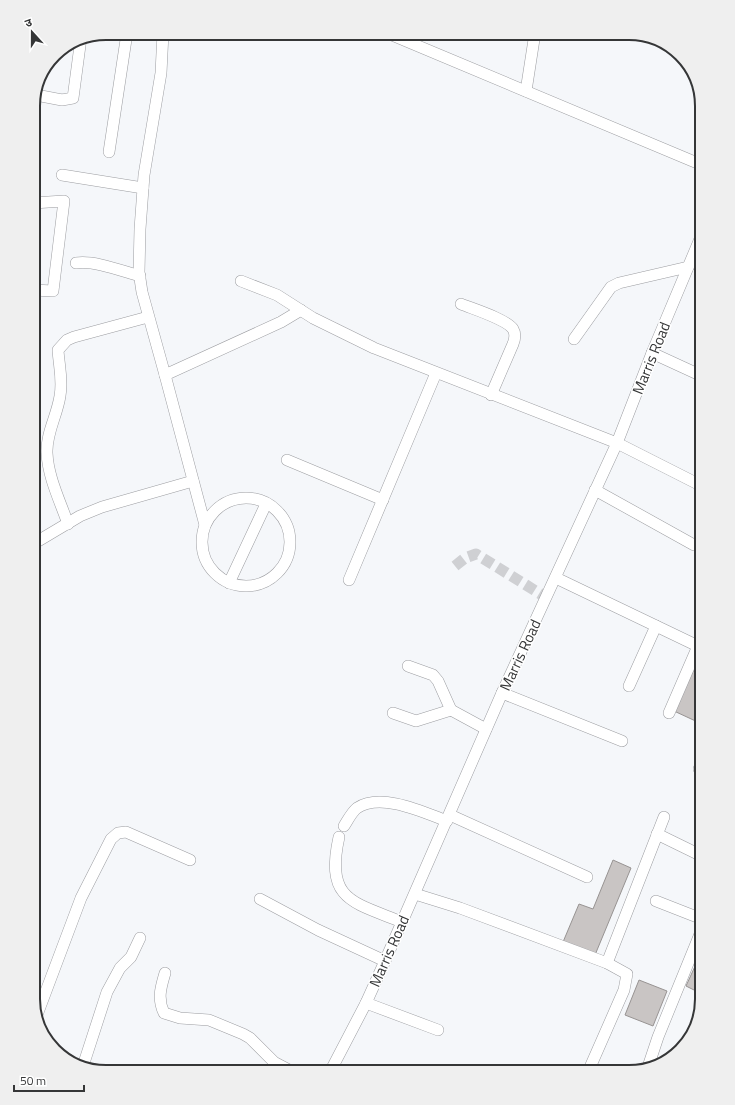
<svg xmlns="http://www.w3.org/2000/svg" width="735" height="1105" font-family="'Titillium Web','Noto Sans Devanagari',sans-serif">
	<rect width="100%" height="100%" fill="#f5f7fa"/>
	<g fill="#c9c5c4" stroke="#979392">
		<path d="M701,654h1v70l-28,-13z"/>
		<path d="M613,860l18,8 -36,87 -32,-13 16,-38 14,5z"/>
		<path d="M702,951v43l-16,-8z"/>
		<path d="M639,980l28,11 -14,35 -28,-11z"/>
	</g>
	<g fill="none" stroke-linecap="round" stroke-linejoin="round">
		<path stroke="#cfd0d3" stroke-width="11" stroke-dasharray="11 5.5" stroke-linecap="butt" d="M455,566l10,-8 11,-4 71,44"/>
		<defs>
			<g id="minor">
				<path d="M163,33l-2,40 -17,102 -4,54 -1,43 3,20 23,83 116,-53 20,-12"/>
				<path d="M387,33l315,132"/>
				<path d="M526,91l9,-58"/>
				<path d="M36,95l26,5 11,-2 8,-60"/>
				<path d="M109,152l18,-119"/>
				<path d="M62,175l81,13"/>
				<path d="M76,263c18,-3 46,8 64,13"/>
				<path d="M241,281l36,14 36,23 61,30 243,95 85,43"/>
				<path d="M33,290l20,1 11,-90 -31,2"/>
				<path d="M461,304c12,5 45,15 52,25 3,5 2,10 0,15l-22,51"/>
				<path d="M574,339l37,-52 8,-4 69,-16"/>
				<path d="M652,353l50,23"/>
				<path d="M165,375l40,150"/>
				<path d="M287,460l96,40"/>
				<path d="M595,490l99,55"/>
				<circle cx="246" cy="542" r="44"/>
				<path d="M68,524c-8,-23 -20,-47 -21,-71 -1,-20 10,-37 13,-57 3,-16 -1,-30 -2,-46l9,-10 7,-3 74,-20"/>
				<path d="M33,544l47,-28 22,-9 91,-26"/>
				<path d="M556,578l146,70"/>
				<path d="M349,580l87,-207"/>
				<path d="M229,583l37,-79"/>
				<path d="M408,666l25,9 5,6 13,29 35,19"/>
				<path d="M629,686l27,-60"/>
				<path d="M502,693l120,48"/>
				<path d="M393,713l23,8 35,-11"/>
				<path d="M669,713l29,-67"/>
				<path d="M699,769l3,-6"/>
				<path d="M450,815l137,62"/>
				<path d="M344,826c4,-6 7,-13 13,-18 24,-16 66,4 90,13"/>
				<path d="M657,834l45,22"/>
				<path d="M339,837c-14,63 13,65 63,85"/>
				<path d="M415,894l45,14 147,55 20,11 -3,16 -36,82"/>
				<path d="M260,899l58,31 67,31"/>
				<path d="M656,901l46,18"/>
				<path d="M607,963l57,-146"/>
				<path d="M165,973c-4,14 -8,25 -1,40l16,5 29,2 34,14 7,4 24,24 19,10"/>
				<path d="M366,1003l72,27"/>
				<path d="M37,1015l44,-117 30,-59 7,-6 8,-1 64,28"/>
				<path d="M83,1066l24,-74 13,-24 11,-11 9,-19"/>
				<path d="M648,1067l10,-30 44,-108"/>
				<path d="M330,1072l36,-69 19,-42 117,-268 115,-250 35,-90 50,-119"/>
			</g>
		</defs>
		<use href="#minor" stroke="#9c9da1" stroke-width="12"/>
		<use href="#minor" stroke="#fff" stroke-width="11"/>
	</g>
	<g text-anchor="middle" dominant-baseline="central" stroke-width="3" stroke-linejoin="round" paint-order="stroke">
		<g font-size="15" fill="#353637" stroke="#fff">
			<text transform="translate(651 358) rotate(-68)">Marris Road</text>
			<text transform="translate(520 655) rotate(-65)">Marris Road</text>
			<text transform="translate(389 951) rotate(-66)">Marris Road</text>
		</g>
	</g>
	<path d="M0 0H735V1105H0ZM106 40H629A66 66 0 0 1 695 106V999A66 66 0 0 1 629 1065H106A66 66 0 0 1 40 999V106A66 66 0 0 1 106 40Z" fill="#efefef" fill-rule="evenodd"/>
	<path fill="none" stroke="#353637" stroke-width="2" d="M106 40H629A66 66 0 0 1 695 106V999A66 66 0 0 1 629 1065H106A66 66 0 0 1 40 999V106A66 66 0 0 1 106 40Z"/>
	<g transform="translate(32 32) rotate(339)" stroke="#ffffff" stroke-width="3" paint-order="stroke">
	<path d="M0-3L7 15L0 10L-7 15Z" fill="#353637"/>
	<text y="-6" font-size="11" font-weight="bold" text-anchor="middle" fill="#353637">उ</text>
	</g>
	<path d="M14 1085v6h70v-6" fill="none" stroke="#353637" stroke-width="2"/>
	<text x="20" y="1085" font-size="12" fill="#353637" stroke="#ffffff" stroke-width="3" paint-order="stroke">50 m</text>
</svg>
